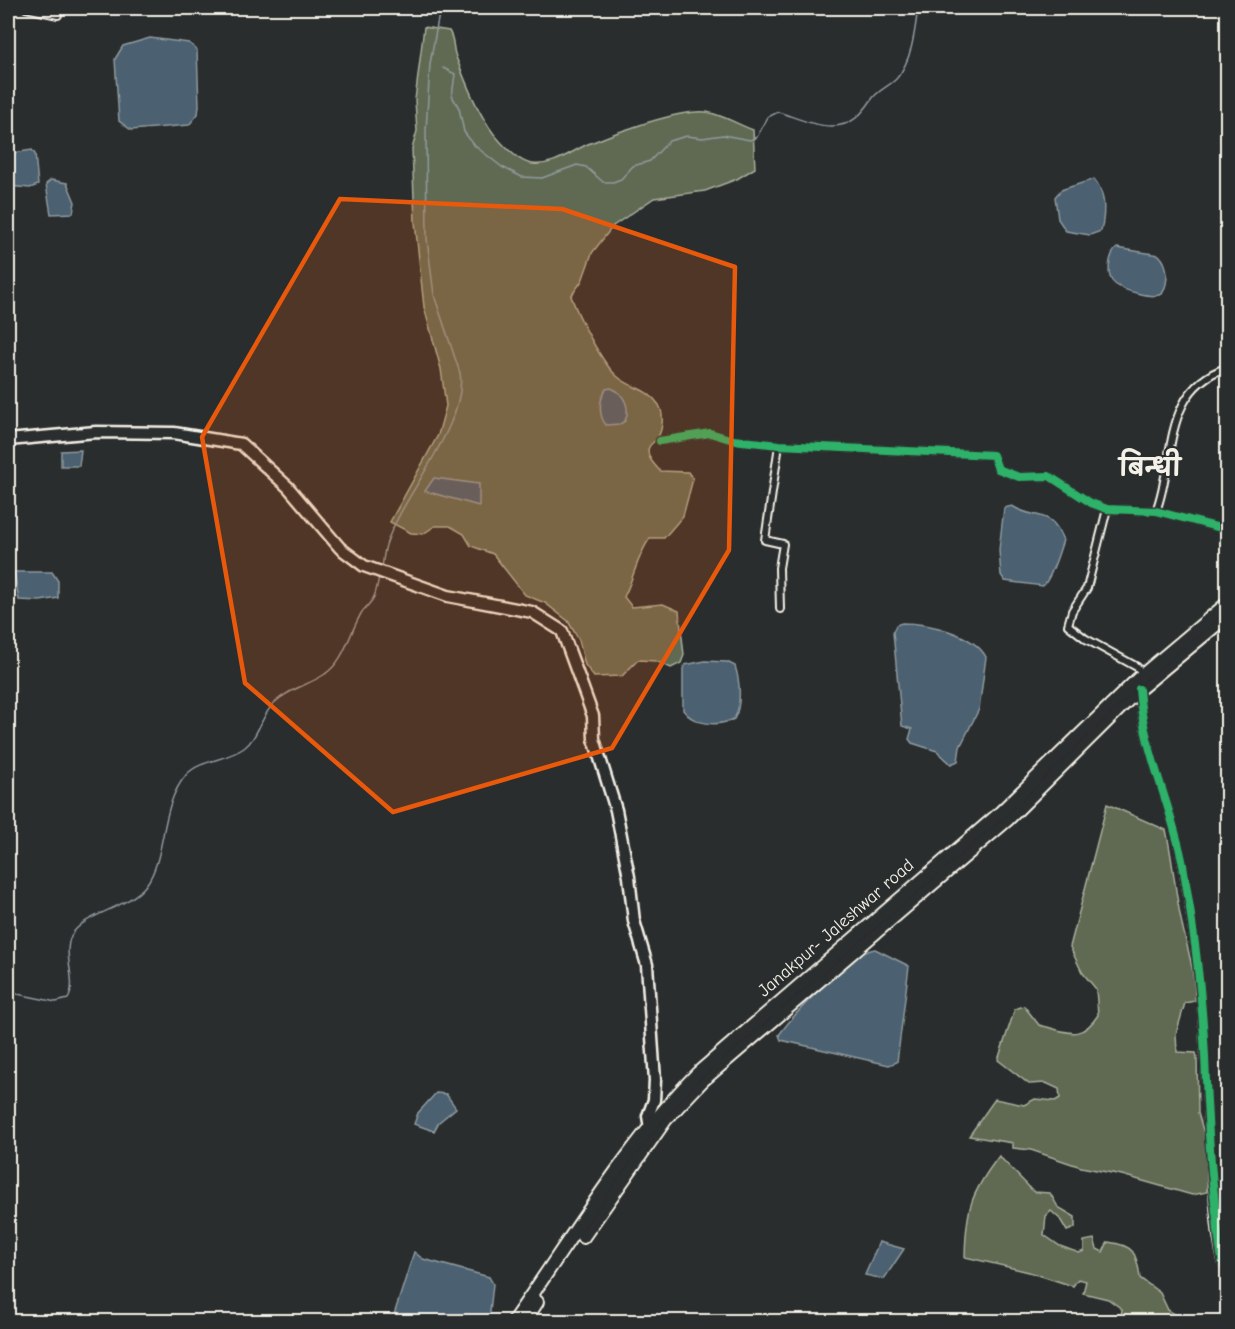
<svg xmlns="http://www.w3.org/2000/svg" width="1235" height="1329" font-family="'Comic Neue','Playpen Sans Deva',sans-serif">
	<rect width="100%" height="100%" fill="#2a2d2e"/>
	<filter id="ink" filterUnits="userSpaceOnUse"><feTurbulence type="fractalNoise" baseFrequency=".0167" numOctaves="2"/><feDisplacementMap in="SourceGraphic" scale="12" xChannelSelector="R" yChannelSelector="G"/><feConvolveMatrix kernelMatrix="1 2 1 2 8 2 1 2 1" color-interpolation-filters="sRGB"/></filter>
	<g filter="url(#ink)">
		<g fill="#606b52" stroke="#aaae9d" stroke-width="1.5">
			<path d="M424,27l25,4c6,9 3,16 7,26 10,26 21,55 38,77 9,11 25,29 39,30 21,2 37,-12 55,-20 26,-11 91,-35 118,-32 15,2 33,13 47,18l2,38 -18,11 -32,12 -51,7 -41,28 -21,27 -10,28 -11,15c7,20 31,68 47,81 14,12 30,11 41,28 5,9 4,23 -1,32 -2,4 -7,6 -9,10 -4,9 6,18 11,24l28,1 5,7 -10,37 -19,22h-14c-13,18 -16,40 -26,59l8,10 31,-3 16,7 5,44 -3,8 -10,5 -15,-7 -18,-1 -16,16 -28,1 -9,-12 -6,-25 -11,-19 -23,-18 -20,-8 -32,-41 -22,-8 -7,-12 -14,-8h-15l-12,8 -12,-1 -21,-11 48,-87 8,-29 -5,-37 -17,-62 -9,-85 -3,-73 5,-18 -2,-31z"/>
			<path d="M1107,804l59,26c6,26 8,52 13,79 5,31 17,60 16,92l-10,2 -9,31 1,18 19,1 1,4 1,56 10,34 -1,45 -15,3 -70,-20 -41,-8 -50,-17 -18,-2v-5l-44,-7 26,-37 29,6 11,-6 20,2 5,-3 -1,-9 -13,-6 -17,1 -31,-24 17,-51 9,-3 15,19c27,6 41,18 59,-10l-2,-26 -14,-17 -12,-25z"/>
			<path d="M999,1156l35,36 16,1 8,14 17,10v11l-8,3 -7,-12 -9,-8 -5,5 -2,19 16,11 19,7 5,-2v-10l10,-2 3,10 6,3 5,-10c26,3 29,11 32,36l20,15 8,17 13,8v3h-54l-6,-4 1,-8 -14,-10 -25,-6 3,-12 -8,-2 -5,7 -44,-14 -64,-15c1,-47 5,-63 34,-101z"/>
		</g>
		<g fill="#4b606f" stroke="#8f9a9f" stroke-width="1.5">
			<path d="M150,38l39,5 8,7 2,56 -1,8 -9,11 -58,5 -12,-9 -4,-62 8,-13z"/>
			<path d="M32,150l3,4 3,31 -8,3 -22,-2v-32z"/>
			<path d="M1094,179c13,15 11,35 7,52l-11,4 -24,-4 -8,-12 -3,-22 6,-7z"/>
			<path d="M51,180l16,3 8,19 -2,11 -22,1 -5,-30z"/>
			<path d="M1117,248l42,7c10,10 10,27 3,39 -10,5 -38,-3 -47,-10 -10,-7 -6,-30 2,-36z"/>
			<path d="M611,388c13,5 20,20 14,33l-5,3 -14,1c-8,-10 -7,-25 0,-36z"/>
			<path d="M81,450l-2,16h-18v-15z"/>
			<path d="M434,478l45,6v22l-54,-15z"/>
			<path d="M1012,506c23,15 39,1 51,34 -4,12 -11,37 -20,46l-38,-5 -4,-6 -2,-25 5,-42z"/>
			<path d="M14,572h38l6,9v17l-18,3 -21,-1z"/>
			<path d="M902,623c25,0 71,10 84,34l-7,52 -19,38 -2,14 -7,3 -14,-13 -25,-8 -3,-4 3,-10 -10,-3 -9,-94 3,-7z"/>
			<path d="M705,661l22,1 8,4c5,15 7,40 -1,53 -17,8 -40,6 -51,-9v-41l2,-4z"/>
			<path d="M875,949l34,17 -12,96 -8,3 -108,-25 -2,-5c14,-20 73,-83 96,-86z"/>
			<path d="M436,1093l10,1 10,14 -17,14 -5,9 -20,-7 4,-11z"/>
			<path d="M879,1242l25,7 -20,30 -19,-4z"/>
			<path d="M414,1252l9,7 66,18 4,7 -4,37h-97z"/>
		</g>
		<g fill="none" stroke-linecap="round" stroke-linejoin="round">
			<g stroke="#8f9a9f" stroke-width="1.5">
				<path d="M443,68l12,6 -3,22 7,12 5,24 11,14 27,21 20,10 20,1 35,-13 9,2 17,15h10l8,-3 12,-13 17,-5 19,-20 18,-5 15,2 21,-3 27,5 7,-3 11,-20 10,-5c17,5 35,14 54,14 20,0 30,-12 40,-27 6,-9 18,-13 25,-21 15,-18 18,-48 21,-70"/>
				<path d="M382,568c1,-8 2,-16 4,-23 16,-50 82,-121 74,-172l-26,-78 -7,-56 -1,-108 4,-67 10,-56"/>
				<path d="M8,992l48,10 12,-3c10,-18 -6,-43 3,-63 12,-23 57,-27 75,-51 21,-28 13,-78 40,-110 15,-16 40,-14 58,-27 14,-10 17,-32 30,-45 14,-14 35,-18 51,-29 20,-13 25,-43 37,-62 5,-7 11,-10 13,-18 2,-6 3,-12 4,-18"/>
			</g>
			<defs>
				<g id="street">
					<path d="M26,8l32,7"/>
					<path d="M660,441l50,-8 23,7 46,5 214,10 5,14 21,8 30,-1 42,27 16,6 49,2 72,19"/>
					<path d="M779,445l-14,95 18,4 -4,24 1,41"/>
					<path d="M1107,509l-20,79 -15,23 -4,14 18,14 51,28 6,7"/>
					<path d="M1156,511c20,-52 5,-122 72,-144"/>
					<path d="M1139,691c4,60 34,116 44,176 7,44 15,90 18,135 5,55 5,109 10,164 3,33 3,82 17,112"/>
				</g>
				<path id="primary" d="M8,440l88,-8 78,1 67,11 47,43 52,61 24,18 84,30 84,16 30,19 31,85 1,23 22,71 13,67 5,44 13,44 8,115 -1,20 -6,16 2,12 4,4"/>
				<g id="highway">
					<path d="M583,1237l83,-118 36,-38 305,-261 132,-131 89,-74"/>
					<path d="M513,1322c59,-84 113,-176 185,-249l301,-259 140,-136 89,-75"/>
					<path d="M524,1322l13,-20"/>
				</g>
			</defs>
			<use href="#street" stroke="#f4f1e8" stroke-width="10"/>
			<use href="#primary" stroke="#f4f1e8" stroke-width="15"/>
			<use href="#highway" stroke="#f4f1e8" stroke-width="16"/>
			<use href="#street" stroke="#2a2d2e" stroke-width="6"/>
			<use href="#primary" stroke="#2a2d2e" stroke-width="10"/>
			<use href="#highway" stroke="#2a2d2e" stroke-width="12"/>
			<defs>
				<g id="cycleway">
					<path d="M660,441l50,-8 23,7 46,5 214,10 5,14 21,8 30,-1 42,27 16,6 49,2 72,19"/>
					<path d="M1139,689c4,61 33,117 44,176 11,63 19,128 22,191 2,55 5,109 12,164 2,19 3,40 11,58"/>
				</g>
			</defs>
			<use href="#cycleway" stroke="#2a2d2e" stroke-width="11"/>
			<use href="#cycleway" stroke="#2db169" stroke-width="8"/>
		</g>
	</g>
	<path fill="#e8590c" fill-opacity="0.2" stroke="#e8590c" stroke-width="4.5" stroke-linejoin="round" d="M340,199l222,10 173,58 -6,283 -117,198 -219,64 -148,-129 -43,-246z"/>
	<g text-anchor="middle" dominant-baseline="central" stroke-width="4.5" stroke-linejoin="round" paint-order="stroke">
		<g font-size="18" fill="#f4f1e8" stroke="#2a2d2e">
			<text transform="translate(836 928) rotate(-41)">Janakpur- Jaleshwar road</text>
		</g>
		<g font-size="24" font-weight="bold" fill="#f4f1e8" stroke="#2a2d2e">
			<text x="1150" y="468">बिन्धी</text>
		</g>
	</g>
	<rect width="1235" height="1329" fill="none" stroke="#2a2d2e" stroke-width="30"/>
	<rect x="15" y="15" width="1205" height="1299" fill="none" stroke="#f4f1e8" stroke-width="2" filter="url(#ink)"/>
</svg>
